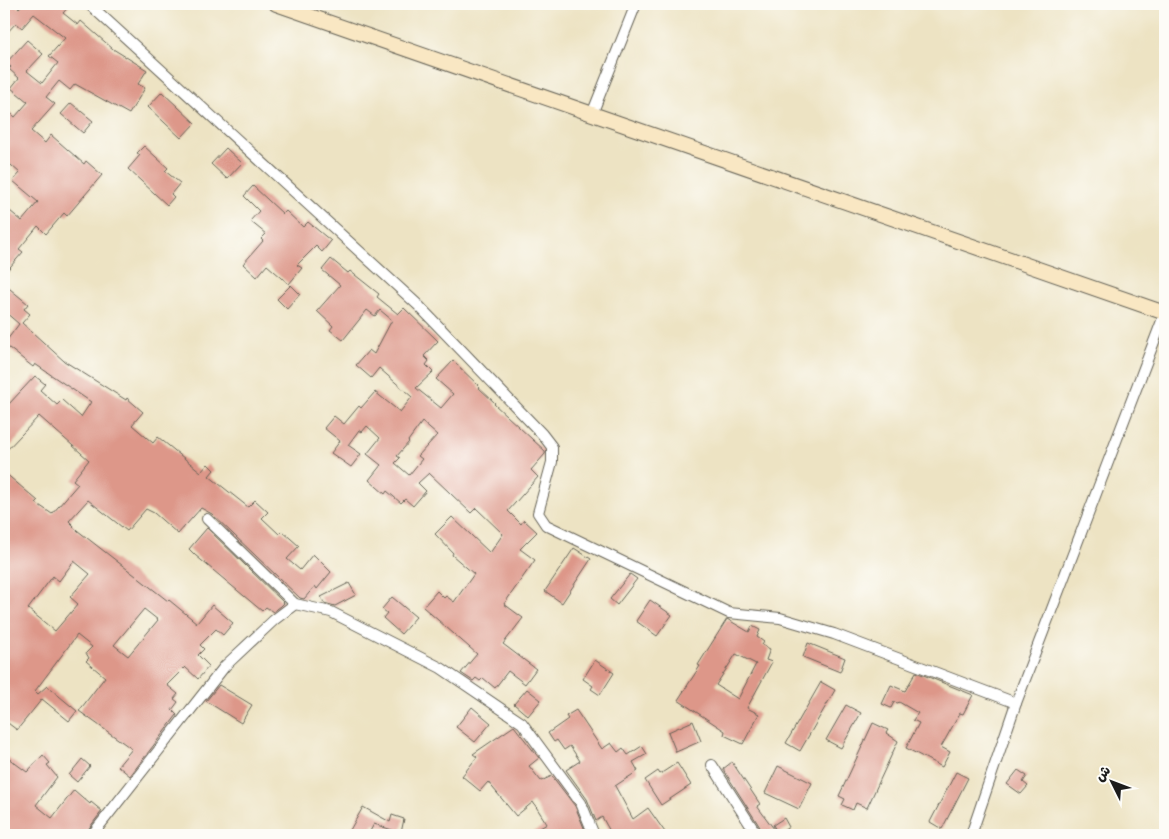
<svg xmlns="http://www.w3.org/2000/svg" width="1169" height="839" font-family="Delius,'Playpen Sans Arabic',sans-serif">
	<rect width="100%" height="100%" fill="#fdfcf7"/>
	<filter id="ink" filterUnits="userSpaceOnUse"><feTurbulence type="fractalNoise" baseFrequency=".02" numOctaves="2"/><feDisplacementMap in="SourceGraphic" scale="10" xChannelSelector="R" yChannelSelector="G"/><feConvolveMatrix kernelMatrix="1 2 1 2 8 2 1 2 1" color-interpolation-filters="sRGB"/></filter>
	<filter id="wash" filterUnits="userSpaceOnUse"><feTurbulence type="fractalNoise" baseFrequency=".0096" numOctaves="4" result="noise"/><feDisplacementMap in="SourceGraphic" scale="20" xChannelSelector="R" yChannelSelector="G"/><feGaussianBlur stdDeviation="1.12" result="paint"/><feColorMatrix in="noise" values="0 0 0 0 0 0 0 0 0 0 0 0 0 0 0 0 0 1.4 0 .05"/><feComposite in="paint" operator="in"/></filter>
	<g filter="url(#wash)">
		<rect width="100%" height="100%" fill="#ede3c3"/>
		<g id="blocks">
			<g fill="#dd9789" fill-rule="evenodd">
				<path d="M4,4h11l4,4 4,-4h48l-8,9 15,12 3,-4 32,28 34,21 -9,14 7,4 -16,26 -54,-30 -5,6 -11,-9 -13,16 9,7 -24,27 14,12 6,-8 33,29 2,-3 16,14 -35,41 -3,-3 -18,21 -8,-8 -19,23 4,3 -19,22v-68l18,15 16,-19 -25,-21 7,-8 -16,-14v-52l11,10 13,-15 -17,-14 8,-10 -10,-9 2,-2 -5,-4 21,-23 16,14 -16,17 15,12 16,-20 -9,-7 16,-18 -31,-24 -12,14 -6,-5 -12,13z"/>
				<path d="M162,92l33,31 -14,15 -33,-31z"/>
				<path d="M71,103l22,18 -10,12 -22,-19z"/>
				<path d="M144,146l24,22 -3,3 15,12 -9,11 3,3 -7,8 -39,-36 12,-14 -3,-2z"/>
				<path d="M226,148l16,15 -15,16 -16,-15z"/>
				<path d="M253,186l30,28 3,-3 17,16 5,-5 23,19 -9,11 -6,-6 -19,19 5,3 -13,16 -22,-19 -10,12 -14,-13 20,-23 -2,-2 5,-5 -16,-13 9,-10 -15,-15z"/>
				<path d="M331,259l17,14 2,-2 29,23 -2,3 21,17 6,-6 34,33 -14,15 5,5 -3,4 7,7 -17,16 25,20 12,-14 -17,-15 17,-18 26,25 -1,1 17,16 -1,1 51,47v3l-14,16 7,7 -30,34 13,13 3,-4 13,12 -17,17 15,11 -31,44 19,14 -20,26 33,25 -11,15 -17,-13 -13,17 -12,-10 -3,3 -4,-3 -3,3 -12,-8 16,-19 -54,-47 14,-16 7,7 2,-2 8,6 20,-28 -22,-19 1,-2 -18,-19 17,-17 38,36 13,-19 -27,-26 -5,5 -42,-40 -11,10 8,8 -13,15 -8,-7 -4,4 -14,-12 -2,3 -16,-14 12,-15 -14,-11 13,-16 -13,-12 -5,6 -3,-2 -11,15 13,9 -10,13 -20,-14 9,-12 -16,-13 10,-12 10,8 15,-18 2,2 14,-16 25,20 12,-15 -33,-29 -8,10 -15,-13 13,-15 5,4 18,-34 -12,-10 -5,6 -8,-6 -24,30 -13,-10 3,-4 -16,-15 23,-26 -18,-15zM422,422l15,13 -19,21 4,3 -13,16 -14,-12 5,-5 -3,-2 12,-14 -1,-1z"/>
				<path d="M4,284l24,20 -4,5 6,5 -8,9 42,38 62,39 1,-2 16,14 -11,13 21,18 5,-6 43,35 7,-8 6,6 -5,6 39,31 7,-7 13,12 -6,6 17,16 3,-3 17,15 -12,13 13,11 13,-16 18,18 -14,17 -2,-3 -11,13 -4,-1 -88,-84 -11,-6 -23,26 -24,-21 -8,-4 -19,22 -39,-31 -19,21 5,5 -1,1 95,74 1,-1 28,23 15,-18 21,18 -10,12 -7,-6 -16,16 4,4 -6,6 11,11 -11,13 -13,-12 -18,18 11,9 -4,5 4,3 -6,8 5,5 -47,61 -12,-10 14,-17 -53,-38 26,-34 -19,-16 3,-3 -3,-5 6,-6 -15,-12 -42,56 3,3 9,-8 30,25 -8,10 -27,-22 -25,31 -13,-10v-248l34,29 -2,2 16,11 26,-30 -5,-4 16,-20 -50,-44 -35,37v-52l4,4 27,-29 10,8 -5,6 17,15 5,-5 19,17 10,-15 -56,-38 -2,3 -29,-23 15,-20 -15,-13zM74,561l16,13 -20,23 8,7 -23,27 -27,-22 25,-33 6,5zM144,609l14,11 -30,36 -14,-11z"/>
				<path d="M291,285l9,9 -13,15 -10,-10z"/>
				<path d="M207,528l77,75 -3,3 -8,6 -7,-5 -4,4 -67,-56 -6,-6z"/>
				<path d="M574,548l17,11 -29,44 -17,-12z"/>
				<path d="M630,574l7,5 -20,26 -7,-6z"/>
				<path d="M349,583l7,12 -21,11 -11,-3 -3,-6z"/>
				<path d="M392,597l24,20 -15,17 -18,-16 4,-5 -5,-4z"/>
				<path d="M650,600l22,15 -15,21 -21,-15z"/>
				<path d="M727,619l22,13 3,-6 8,4 -3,7 7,5 -2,3 8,4 -4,11 6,2 -25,46 12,6 -16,30 -19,-9 1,-4 -47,-31 22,-34 -2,-1zM736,654l20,10 -18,35 -22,-14z"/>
				<path d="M808,643l37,15 -5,14 -37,-15z"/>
				<path d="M595,660l19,13 -14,22 -9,-6 2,-3 -10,-7z"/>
				<path d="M916,672l57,23 -10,19 -3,-1 -19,34 9,5 -8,15 -36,-19 13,-25 -6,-3 5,-7 -19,-11 -1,1 -4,-1 -3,6 -9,-4 9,-19 14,6z"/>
				<path d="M821,682l14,8 -35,61 -14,-8z"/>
				<path d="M219,685l33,20 -11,18 -35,-22z"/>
				<path d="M527,689l14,11 -13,16 -14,-12z"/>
				<path d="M846,705l15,8 -20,35 -15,-8z"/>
				<path d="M472,707l19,16 -16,19 -19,-15z"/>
				<path d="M576,710l26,39 9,-6 7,9 5,-4 5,7 14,-9 5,8 -14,8 5,9 -23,15 18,33 15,-11 19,27h-55l-10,-18 -6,4 -9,-22 -21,-29 14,-9 -10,-15 -6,4 -7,-10 -3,2 -6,-9 20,-14 -2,-3z"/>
				<path d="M693,721l8,20 -25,11 -8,-20z"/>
				<path d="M873,723l15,7 -2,3 12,8 -31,67 -11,-5 -3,7 -11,-5 3,-6 -6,-3z"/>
				<path d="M514,726l25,32 -10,8 12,15 11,-5 23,30 12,29h-59l19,-11 -14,-22 -17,14 -28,-34 -8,9 -18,-15 15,-19 -4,-3z"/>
				<path d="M4,755l23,17 16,-17 7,8 -3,2 10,12 -21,28 16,13 22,-28 16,14 1,-2 11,9 -15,20 -2,4h-81z"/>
				<path d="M82,759l8,7 -13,16 -8,-7z"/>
				<path d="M732,762l28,42 -3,2 17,23 -9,6 -42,-66z"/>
				<path d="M677,763l14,22 -30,20 -16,-25 13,-9 2,3z"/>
				<path d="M778,766l34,17 -13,26 -34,-16z"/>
				<path d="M1018,770l9,6 -4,6 5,4 -7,8 -14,-10z"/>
				<path d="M956,772l12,6 -26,51 -12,-7z"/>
				<path d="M363,807l27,15 2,-7 12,4 -3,14 -27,-9 -6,11h-9l-9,-5z"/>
				<path d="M784,818l5,9 -11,7 -5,-9z"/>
			</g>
		</g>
	</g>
	<g filter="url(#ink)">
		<use href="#blocks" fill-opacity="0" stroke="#656256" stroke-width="1"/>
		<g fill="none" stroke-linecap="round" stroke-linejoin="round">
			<defs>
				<g id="minor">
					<path d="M89,4l329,301 124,129 10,13v15l-14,51 8,12 183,88 51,5 54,16 182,69"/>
					<path d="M592,114l44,-110"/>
					<path d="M207,519l88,85 36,8 110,56 81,55 59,80 13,32"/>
					<path d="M712,765l45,70"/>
					<path d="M92,835l133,-169 49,-46 21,-16"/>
					<path d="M971,835l45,-132 149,-390"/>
				</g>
				<path id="secondary" d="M276,4l889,309"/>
			</defs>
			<use href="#minor" stroke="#656256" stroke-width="12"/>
			<use href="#secondary" stroke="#656256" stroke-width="16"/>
			<use href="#minor" stroke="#fff" stroke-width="10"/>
			<use href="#secondary" stroke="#f9e7c3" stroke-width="14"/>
		</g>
	</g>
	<rect width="1169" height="839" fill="none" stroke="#fdfcf7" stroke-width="20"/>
	<g transform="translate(1112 782) rotate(312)" stroke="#fdfcf7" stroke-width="4" paint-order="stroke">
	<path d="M0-4L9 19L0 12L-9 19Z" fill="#1c1c1c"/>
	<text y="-8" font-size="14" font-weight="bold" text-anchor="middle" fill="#1c1c1c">ش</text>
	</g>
</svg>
